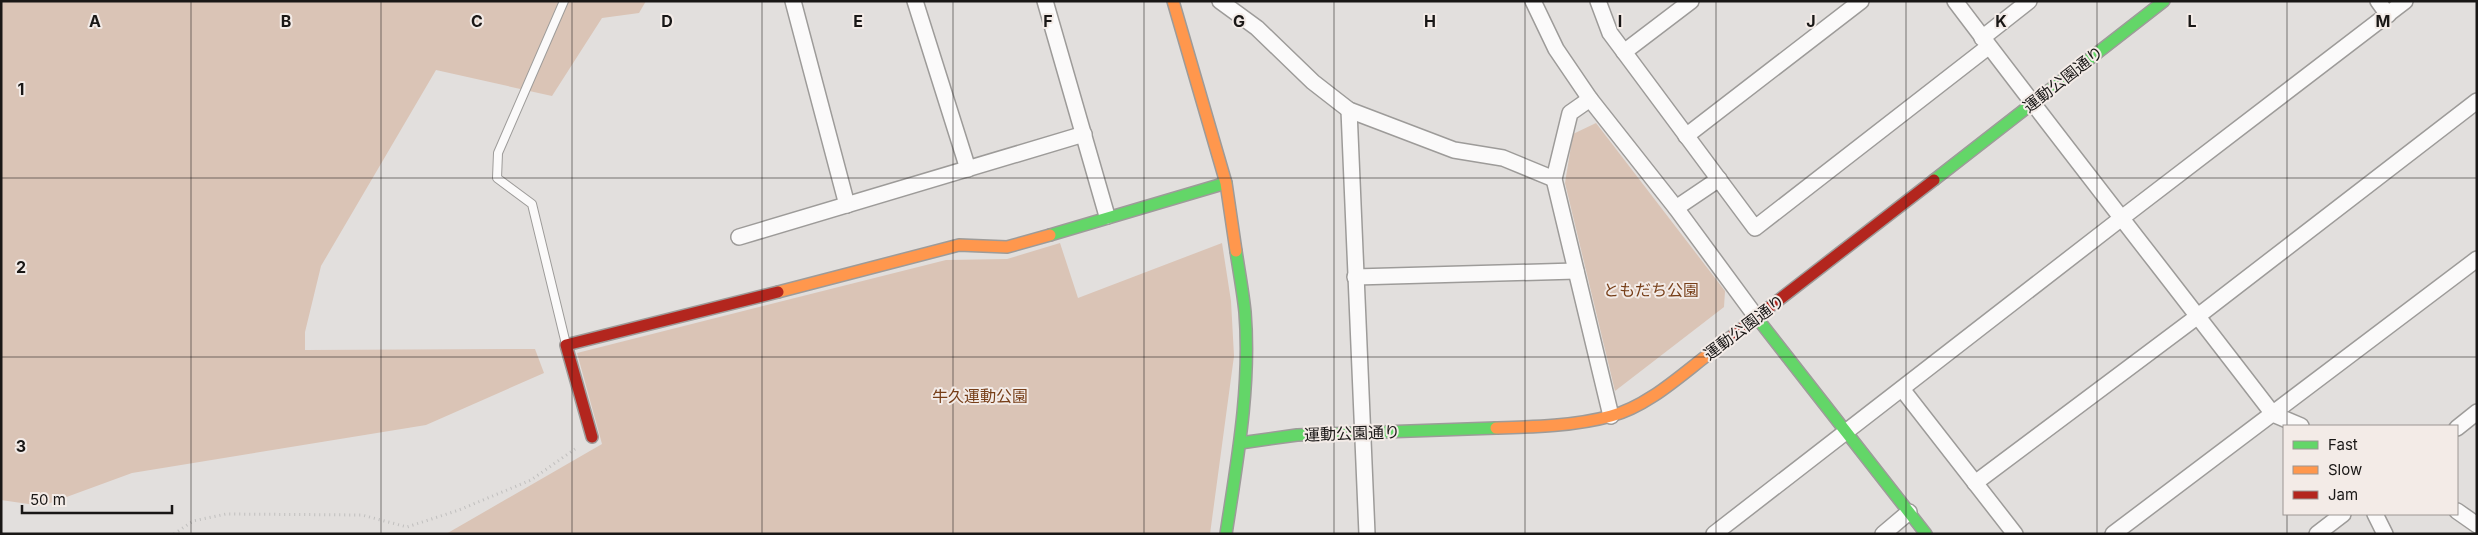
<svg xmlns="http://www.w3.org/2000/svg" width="2478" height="535" font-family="Inter,'Noto Sans JP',sans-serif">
	<rect width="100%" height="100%" fill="#e2dfdd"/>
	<g fill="#dac4b6">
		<path d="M1,1h645l-7,12 -37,5 -50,78 -116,-26 -115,196 -16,66v18l230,-1 9,24 -118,52 -294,48 -90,33 -41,-6z"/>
		<path d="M1596,123l129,168 -1,16 -109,84 -50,-208 8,-49z"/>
		<path d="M1060,243l18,55 144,-55 9,58 3,55 -24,178h-764l156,-90 -25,-91 369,-93 61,-1z"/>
	</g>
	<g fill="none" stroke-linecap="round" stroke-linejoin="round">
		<defs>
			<path id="lane" d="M564,1l-66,152 -1,25 35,26 34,140"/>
			<g id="street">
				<path d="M793,1l54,204"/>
				<path d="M915,1l53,168"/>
				<path d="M1045,1l62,215"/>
				<path d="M1220,1l37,27 56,54 36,28 105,40 49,8 51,21"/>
				<path d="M1533,1l23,48 34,50 86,109 81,110"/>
				<path d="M1598,1l12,32 145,195 233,-181"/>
				<path d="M1955,1c105,139 212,275 318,413l28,12"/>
				<path d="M2378,1l10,14"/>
				<path d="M1982,38l47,-37"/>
				<path d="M1624,52l67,-51"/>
				<path d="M1590,99l-20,14 -16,66 57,237"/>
				<path d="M1349,110l18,424"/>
				<path d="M1686,136l175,-135"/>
				<path d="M1676,208l43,-29"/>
				<path d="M739,237l345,-103"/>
				<path d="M1355,277l221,-6"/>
				<path d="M1902,389l113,145"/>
				<path d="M2457,428l20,-16"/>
				<path d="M1975,483l223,-167 279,-215"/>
				<path d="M2457,511l20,14"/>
				<path d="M2375,514l10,20"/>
				<path d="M1714,534l409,-317 282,-216"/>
				<path d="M1883,534l26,-22"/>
				<path d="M2113,534l364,-275"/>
				<path d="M2317,534l26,-20"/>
			</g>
			<g id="fast">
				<path d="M1934,180l230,-179"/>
				<path d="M1050,235l176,-52"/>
				<path d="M1757,318l169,216"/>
				<path d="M1240,443l57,-8 199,-7"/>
				<path d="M1226,534c11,-72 25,-148 19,-222 -2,-20 -6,-41 -9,-61"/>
			</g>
			<g id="slow">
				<path d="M1173,1l53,182 10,68"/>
				<path d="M778,292l181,-47 48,2 43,-12"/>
				<path d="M1496,428c37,-1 79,-2 115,-12 38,-10 72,-43 103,-66"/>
			</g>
			<g id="jam">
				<path d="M1714,350l220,-170"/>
				<path d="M592,437l-26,-92 212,-53"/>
			</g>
		</defs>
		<use href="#lane" stroke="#9d9b99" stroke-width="10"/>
		<use href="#street" stroke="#9d9b99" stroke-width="18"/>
		<use href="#fast" stroke="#9d9b99" stroke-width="14"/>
		<use href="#slow" stroke="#9d9b99" stroke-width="14"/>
		<use href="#jam" stroke="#9d9b99" stroke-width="14"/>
		<g stroke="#c0bfbe" stroke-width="3" stroke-dasharray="1 4" stroke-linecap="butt">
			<path d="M1,533l1,1"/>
			<path d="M174,534l19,-13 33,-7 136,1 45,12 52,-17 72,-30 44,-31"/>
		</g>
		<use href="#lane" stroke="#fbfafa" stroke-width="8"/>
		<use href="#street" stroke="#fbfafa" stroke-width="15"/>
		<use href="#fast" stroke="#63d668" stroke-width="11"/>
		<use href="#slow" stroke="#ff974d" stroke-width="11"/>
		<use href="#jam" stroke="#b3261e" stroke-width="11"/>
	</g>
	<path fill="none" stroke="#191716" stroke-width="1" stroke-opacity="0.55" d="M191,1v533M381,1v533M572,1v533M762,1v533M953,1v533M1144,1v533M1334,1v533M1525,1v533M1716,1v533M1906,1v533M2097,1v533M2287,1v425M1,178h2476M1,357h2476M2287,514v20"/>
	<g text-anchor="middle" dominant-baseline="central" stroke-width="4" stroke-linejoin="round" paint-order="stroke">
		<g font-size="16" fill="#191716" stroke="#f3ebe7">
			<text transform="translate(2063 79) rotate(-38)">運動公園通り</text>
			<text transform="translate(1744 327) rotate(-37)">運動公園通り</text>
			<text transform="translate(1352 433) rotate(-2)">運動公園通り</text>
		</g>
		<g font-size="16" fill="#773f19" stroke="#f3ebe7">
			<text x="1651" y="290">ともだち公園</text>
			<text x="980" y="396">牛久運動公園</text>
		</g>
	</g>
	<g font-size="16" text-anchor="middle" font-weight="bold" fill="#191716" stroke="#f3ebe7" stroke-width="4" stroke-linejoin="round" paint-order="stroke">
		<text x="95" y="27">A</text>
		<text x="286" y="27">B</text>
		<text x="477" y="27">C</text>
		<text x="667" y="27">D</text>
		<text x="858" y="27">E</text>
		<text x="1048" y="27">F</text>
		<text x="1239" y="27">G</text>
		<text x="1430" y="27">H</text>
		<text x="1620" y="27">I</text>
		<text x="1811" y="27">J</text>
		<text x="2001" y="27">K</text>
		<text x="2192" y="27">L</text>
		<text x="2383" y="27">M</text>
		<text x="21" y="95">1</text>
		<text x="21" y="273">2</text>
		<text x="21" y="452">3</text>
	</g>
	<rect width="2478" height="535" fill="none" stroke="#191716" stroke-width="5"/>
	<rect x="2283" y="425" width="175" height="90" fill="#f3ebe7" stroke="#9c9693"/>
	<rect x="2293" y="441" width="25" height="8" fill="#63d668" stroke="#9c9693"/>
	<text x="2328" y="450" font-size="15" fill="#191716">Fast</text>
	<rect x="2293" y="466" width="25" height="8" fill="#ff974d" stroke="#9c9693"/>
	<text x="2328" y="475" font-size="15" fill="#191716">Slow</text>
	<rect x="2293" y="491" width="25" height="8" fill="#b3261e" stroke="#9c9693"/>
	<text x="2328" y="500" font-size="15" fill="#191716">Jam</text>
	<path d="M22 505v8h150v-8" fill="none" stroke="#191716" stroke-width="2.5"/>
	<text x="30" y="505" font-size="15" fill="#191716" stroke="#f3ebe7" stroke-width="4" paint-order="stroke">50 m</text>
</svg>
